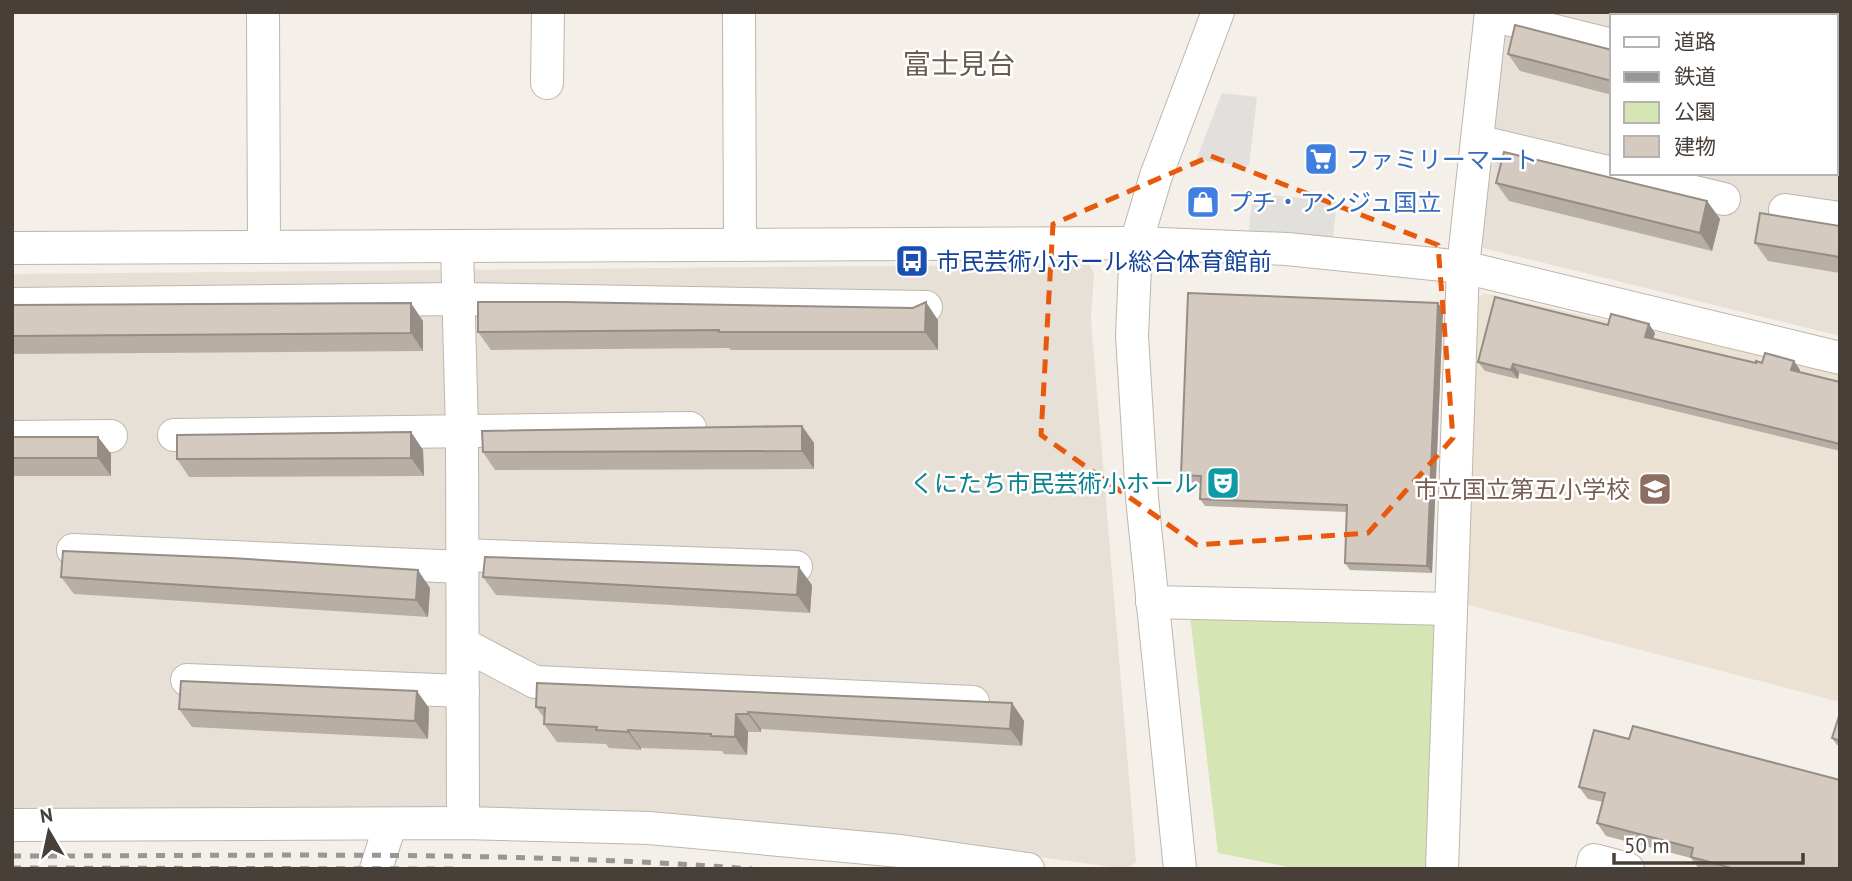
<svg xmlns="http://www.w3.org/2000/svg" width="1852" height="881" font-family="'PT Sans','Noto Sans JP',sans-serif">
	<rect width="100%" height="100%" fill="#f4efe9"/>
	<g fill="#e7e0d7" fill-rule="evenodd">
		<path d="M1503,12h337v324l-361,-89zM1612,16h224v157h-224z"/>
		<path d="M1089,264l5,9 -3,47 45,542 -10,7 -225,-31 -889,-22v-542z"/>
	</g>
	<path fill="#ece2d4" d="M1484,293l356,80v329l-372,-97 6,-305z"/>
	<path fill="#d5e6b4" d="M1190,615l244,5 -6,249h-129l-81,-16z"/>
	<g fill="#e2e0dd">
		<path d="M1222,93l35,4 -8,69 -53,-6z"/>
		<path d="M1253,193l84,9 -5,43 -84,-8z"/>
	</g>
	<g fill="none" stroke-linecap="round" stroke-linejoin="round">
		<defs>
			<g id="minor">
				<path d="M263,12l1,235"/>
				<path d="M739,12l1,233"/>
				<path d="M1491,15l121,30"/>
				<path d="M547,83l1,-71"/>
				<path d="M1477,141l135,32"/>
				<path d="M1614,173l110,26"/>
				<path d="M1785,210l55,8"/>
				<path d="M457,246l5,184 1,393"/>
				<path d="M12,248l1124,-5 151,6 176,18 377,91"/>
				<path d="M12,304l447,-5 467,8"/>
				<path d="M174,435l516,-7"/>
				<path d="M12,437l99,-1"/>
				<path d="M73,550l389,17"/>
				<path d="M462,555l334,12"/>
				<path d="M1152,602l299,7"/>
				<path d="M463,644l72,38 438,20"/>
				<path d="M187,680l276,11"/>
				<path d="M12,825l451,-2 186,5 251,23 128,18"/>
				<path d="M376,869l14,-44"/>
				<path d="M1180,869l-38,-371 -10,-162 4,-93 20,-67 62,-164"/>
				<path d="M1442,869l21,-602 28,-255"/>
				<path d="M1592,869l2,-9 34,9"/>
			</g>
		</defs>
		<use href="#minor" stroke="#bfb6ac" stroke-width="34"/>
		<use href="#minor" stroke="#fff" stroke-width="32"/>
		<g stroke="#979797" stroke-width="5" stroke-dasharray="9 9" stroke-linecap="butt">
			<path d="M12,856c247,0 494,-6 740,13"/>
			<path d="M12,868l450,1"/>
		</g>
	</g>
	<g fill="#b7aea4">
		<path d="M1612,50v45l-92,-24 -12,-17z"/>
		<path d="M1496,183l211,18 13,18 -8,32 -203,-50z"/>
		<path d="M1840,226v47l-72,-12 -13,-18z"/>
		<path d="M1438,303l5,7 -11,263 -82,-3 -5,-7 2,-51 -142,-6 -5,-7 1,-16 -15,-1 -5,-7z"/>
		<path d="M12,305l411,16v30l-411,3z"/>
		<path d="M938,320v30h-207l-2,-2 -238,2 -13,-18z"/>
		<path d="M1608,325l47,8 -2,6 103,24 38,-2 6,9 -1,2 41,10v69l-321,-78 -1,6 -33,-8 -7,-9z"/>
		<path d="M802,426l12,17v26l-319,1 -12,-18z"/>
		<path d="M411,432l12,18 1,26 -235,1 -12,-18z"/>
		<path d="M12,437h86l13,17v22h-99z"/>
		<path d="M61,577l369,11 -2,29 -354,-23z"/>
		<path d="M483,577l329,8 -2,28 -314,-18z"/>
		<path d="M1012,703l12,18 -2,25 -261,-17v3h-13l-1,23 -23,-1 -2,-3 -81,-3v2l-32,-2 -3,-4 -49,-2 -13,-18 1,-5 -9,-12z"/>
		<path d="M429,708l-1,31 -236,-12 -13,-18z"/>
		<path d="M1840,713v33l-3,-1 -5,-7z"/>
		<path d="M1629,739l211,130h-141l-8,-11 -85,-22 -9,-13 6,-21 -15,-3 -9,-12z"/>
	</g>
	<g fill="#958d86">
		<path d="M1707,201l13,18 -8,32 -12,-18z"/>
		<path d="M926,302l12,18v30l-13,-18z"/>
		<path d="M411,303l12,18v30l-12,-18z"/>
		<path d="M1438,303l5,7 -11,263 -5,-7z"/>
		<path d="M1649,324l6,9 -4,12 -6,-8z"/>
		<path d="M1794,361l6,9 -2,9 -7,-9z"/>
		<path d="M1513,364l6,9 -1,6 -7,-9z"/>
		<path d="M802,426l12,17v26l-12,-18z"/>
		<path d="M411,432l12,18 1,26 -13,-18z"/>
		<path d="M98,437l13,17v22l-13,-18z"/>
		<path d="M799,567l13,18 -2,28 -13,-18z"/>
		<path d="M418,570l12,18 -2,29 -12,-17z"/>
		<path d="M417,691l12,17 -1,31 -13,-18z"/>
		<path d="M1012,703l12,18 -2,25 -12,-17z"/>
		<path d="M748,712l13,17v3l-13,-18z"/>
		<path d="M736,714l12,18 -1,23 -12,-18z"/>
		<path d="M628,730l13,18v2l-13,-18z"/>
	</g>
	<g fill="#d5cabf" stroke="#958d86" stroke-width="2">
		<path d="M1515,25l97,25v31l-104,-27z"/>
		<path d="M1504,152l203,49 -7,32 -204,-50z"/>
		<path d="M1760,213l80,13v31l-85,-14z"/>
		<path d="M1188,293l250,10 -11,263 -82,-3 2,-58 -147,-6 1,-23 -20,-1z"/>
		<path d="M1495,297l113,28 3,-11 8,2 30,8 -4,13 111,26v-2l6,2 3,-10 29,8 -3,9 49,12v62l-327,-80 -2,6 -33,-8z"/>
		<path d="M478,302h85l350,6 13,-6 -1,30h-206v-2l-241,2z"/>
		<path d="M411,303v30l-399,3v-31z"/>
		<path d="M802,426v25l-319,1 -1,-21z"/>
		<path d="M411,432v26l-234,1v-24z"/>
		<rect x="12" y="437" width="86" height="21"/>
		<path d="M63,551l168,7 187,12 -2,30 -355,-23z"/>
		<path d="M485,557l314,10 -2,28 -314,-18z"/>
		<path d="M181,681l236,10 -2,30 -236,-12z"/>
		<path d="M537,683l475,20 -2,26 -262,-17v2h-12l-1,23 -24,-1v-2l-83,-4v2l-32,-2 1,-3 -53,-3 1,-16 -9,-1z"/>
		<path d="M1840,713v28l-8,-3z"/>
		<path d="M1633,726l207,54v89h-105l-44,-12 2,-9 -96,-25 8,-30 -26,-6 15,-57 35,9z"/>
	</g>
	<path fill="none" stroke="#e8590c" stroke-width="5" stroke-dasharray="14 9" stroke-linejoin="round" d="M1211,156l227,89 15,193 -85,95 -171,12 -156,-110 12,-211z"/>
	<defs>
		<symbol id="supermarket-square" viewBox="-11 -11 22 22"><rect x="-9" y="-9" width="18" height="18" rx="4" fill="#3f7fe0" stroke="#fff"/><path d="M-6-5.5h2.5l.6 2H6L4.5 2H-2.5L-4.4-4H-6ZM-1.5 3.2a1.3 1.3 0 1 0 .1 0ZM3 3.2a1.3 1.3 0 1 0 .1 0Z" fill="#fff"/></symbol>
		<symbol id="shop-square" viewBox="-11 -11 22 22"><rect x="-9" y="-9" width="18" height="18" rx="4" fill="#3f7fe0" stroke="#fff"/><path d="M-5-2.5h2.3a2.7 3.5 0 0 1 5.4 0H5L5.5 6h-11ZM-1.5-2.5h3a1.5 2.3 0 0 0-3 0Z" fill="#fff"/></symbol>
		<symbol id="bus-square" viewBox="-11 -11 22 22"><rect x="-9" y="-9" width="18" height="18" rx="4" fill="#1a4fb4" stroke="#fff"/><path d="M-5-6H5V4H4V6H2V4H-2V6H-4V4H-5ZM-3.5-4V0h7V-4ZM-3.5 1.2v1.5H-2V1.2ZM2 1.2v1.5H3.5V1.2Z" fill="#fff"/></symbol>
		<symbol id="theatre-square" viewBox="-11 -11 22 22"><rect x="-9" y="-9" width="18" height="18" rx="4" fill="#0f9aa8" stroke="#fff"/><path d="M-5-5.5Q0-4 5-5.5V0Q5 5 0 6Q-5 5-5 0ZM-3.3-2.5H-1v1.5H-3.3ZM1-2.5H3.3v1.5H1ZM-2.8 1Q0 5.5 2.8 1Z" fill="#fff"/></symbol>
		<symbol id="school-square" viewBox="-11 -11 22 22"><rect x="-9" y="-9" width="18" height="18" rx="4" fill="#8d6e63" stroke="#fff"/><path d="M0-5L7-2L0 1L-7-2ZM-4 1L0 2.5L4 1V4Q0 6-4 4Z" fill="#fff"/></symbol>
	</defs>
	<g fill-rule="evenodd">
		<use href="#supermarket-square" x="1302" y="140" width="38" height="38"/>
		<use href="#shop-square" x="1184" y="183" width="38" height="38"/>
		<use href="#bus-square" x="893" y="242" width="38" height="38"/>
		<use href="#theatre-square" x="1204" y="464" width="38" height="38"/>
		<use href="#school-square" x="1636" y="470" width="38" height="38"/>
	</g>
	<g text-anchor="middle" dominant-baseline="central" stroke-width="5" stroke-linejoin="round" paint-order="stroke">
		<g font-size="24" fill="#366cbe" stroke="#fff" text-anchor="start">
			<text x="1346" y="159">ファミリーマート</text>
			<text x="1228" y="202">プチ・アンジュ国立</text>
		</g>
		<g font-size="24" fill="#164399" stroke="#fff" text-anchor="start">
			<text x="936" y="261">市民芸術小ホール総合体育館前</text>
		</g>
		<g font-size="24" fill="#0d838f" stroke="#fff" text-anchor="end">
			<text x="1198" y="483">くにたち市民芸術小ホール</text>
		</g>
		<g font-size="24" fill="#785e54" stroke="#fff" text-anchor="end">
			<text x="1630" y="489">市立国立第五小学校</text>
		</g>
		<g font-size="28" fill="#6a5c4f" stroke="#fff">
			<text x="959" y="63">富士見台</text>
		</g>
	</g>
	<rect width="1852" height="881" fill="none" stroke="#473f38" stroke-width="28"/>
	<rect x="1610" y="14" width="228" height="161" fill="#ffffff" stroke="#b5b2af" stroke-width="2"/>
	<rect x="1624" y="37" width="35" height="10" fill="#ffffff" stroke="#b5b2af" stroke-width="2"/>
	<text x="1674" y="49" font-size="21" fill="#473f38">道路</text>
	<rect x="1624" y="72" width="35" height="10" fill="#979797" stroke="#b5b2af" stroke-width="2"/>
	<text x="1674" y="84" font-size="21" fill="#473f38">鉄道</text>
	<rect x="1624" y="102" width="35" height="21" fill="#d5e6b4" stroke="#b5b2af" stroke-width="2"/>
	<text x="1674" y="119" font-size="21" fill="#473f38">公園</text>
	<rect x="1624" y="136" width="35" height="21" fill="#d5cabf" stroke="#b5b2af" stroke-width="2"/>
	<text x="1674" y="154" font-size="21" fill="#473f38">建物</text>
	<g transform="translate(49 832) rotate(351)" stroke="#ffffff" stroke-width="5" paint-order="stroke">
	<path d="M0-5L12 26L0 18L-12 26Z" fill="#473f38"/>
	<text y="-10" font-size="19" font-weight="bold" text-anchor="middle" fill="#473f38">N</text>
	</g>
	<path d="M1614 853v10h189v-10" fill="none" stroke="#473f38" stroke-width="3.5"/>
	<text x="1624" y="853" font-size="21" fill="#473f38" stroke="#ffffff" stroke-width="5" paint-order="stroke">50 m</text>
</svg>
